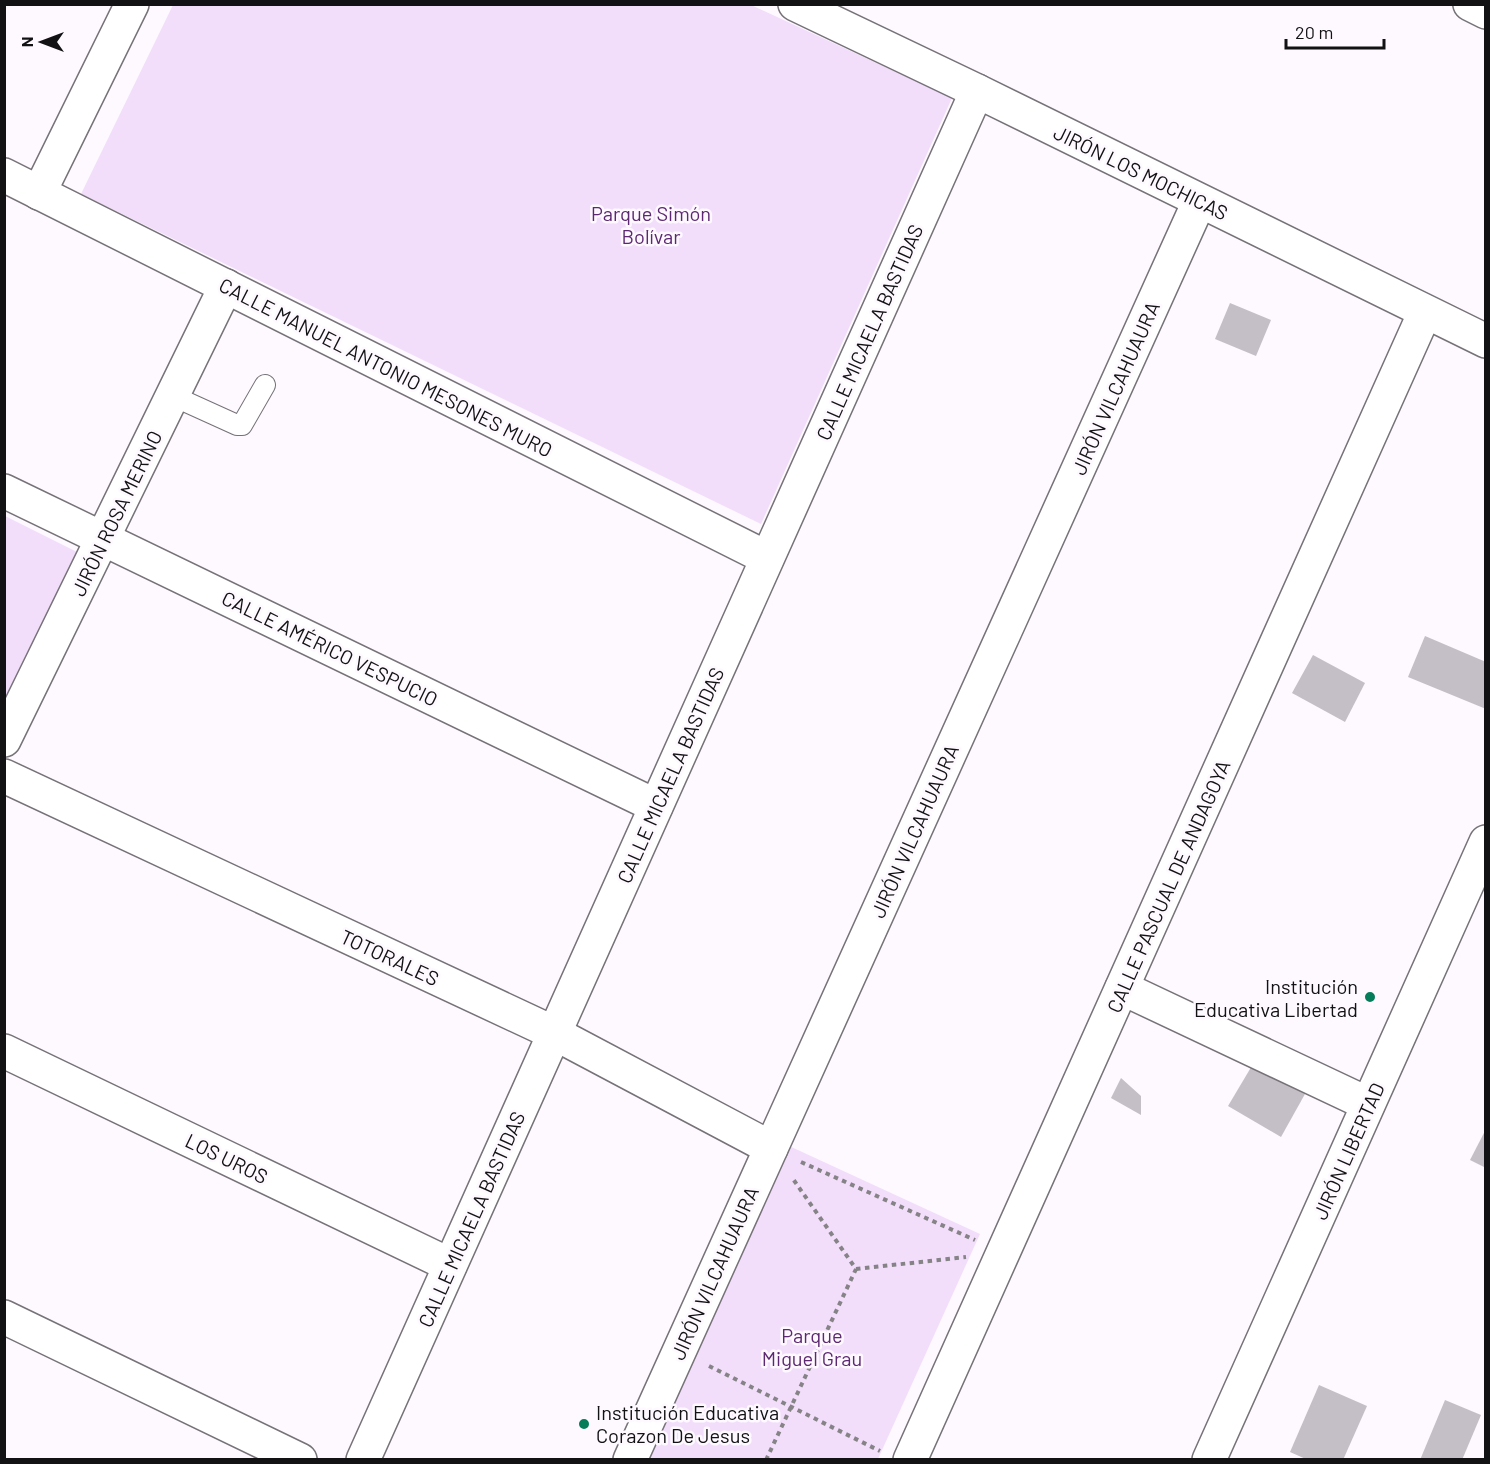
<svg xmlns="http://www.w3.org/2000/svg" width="1490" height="1464" font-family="Barlow,sans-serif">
	<rect width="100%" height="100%" fill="#fdf9ff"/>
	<g fill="#f2defb">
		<path d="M173,5h578l201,93 -191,426 -680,-330z"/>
		<path d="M5,516l72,36 -72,146z"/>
		<path d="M787,1145l193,89 -102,225 -234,1z"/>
	</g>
	<g fill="#c4bfc6">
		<path d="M1230,303l41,17 -15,36 -41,-17z"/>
		<path d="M1425,636l61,26v47l-78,-32z"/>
		<path d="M1313,655l52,28 -20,39 -53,-29z"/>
		<path d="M1253,1064l52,30 -24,43 -53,-31z"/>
		<path d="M1121,1078l20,18v19l-30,-17z"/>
		<path d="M1486,1129v39l-16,-8z"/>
		<path d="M1319,1385l48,21 -24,54h-35l-18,-8z"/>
		<path d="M1445,1400l36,15 -19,45h-42z"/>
	</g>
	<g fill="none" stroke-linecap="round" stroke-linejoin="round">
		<defs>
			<path id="service" d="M173,396l64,29h5l23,-40"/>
			<g id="minor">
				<path d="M795,4l182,87 509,250"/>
				<path d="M1470,4l16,8"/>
				<path d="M4,175l763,383"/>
				<path d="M39,193l93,-189"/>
				<path d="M4,491l652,315"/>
				<path d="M4,740l222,-454"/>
				<path d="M4,776l550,257 217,115"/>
				<path d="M1122,988l246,116"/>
				<path d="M4,1051l446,214"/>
				<path d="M4,1317l296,143"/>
				<path d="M363,1460l614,-1369"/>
				<path d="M630,1460l569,-1258"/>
				<path d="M910,1460l515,-1148"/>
			</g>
			<path id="tertiary" d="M1209,1460l277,-618"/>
		</defs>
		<use href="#service" stroke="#767278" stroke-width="22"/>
		<use href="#minor" stroke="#767278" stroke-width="36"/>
		<use href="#tertiary" stroke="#767278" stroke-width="36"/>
		<g stroke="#868387" stroke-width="4" stroke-dasharray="4.5 4.5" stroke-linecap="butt">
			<path d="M801,1162l174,78"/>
			<path d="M856,1269l110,-12"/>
			<path d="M709,1366l171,85"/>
			<path d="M766,1460l90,-191 -63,-90"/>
		</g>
		<use href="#service" stroke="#fff" stroke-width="20"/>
		<use href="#minor" stroke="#fff" stroke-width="33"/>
		<use href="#tertiary" stroke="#fff" stroke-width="33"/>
	</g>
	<g fill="#057c5a" stroke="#fdf9ff" stroke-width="2">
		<circle cx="1370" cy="997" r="6"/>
		<circle cx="584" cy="1424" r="6"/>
	</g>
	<g text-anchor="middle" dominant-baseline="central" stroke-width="5" stroke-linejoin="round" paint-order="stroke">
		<g font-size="20" fill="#121113" stroke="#fdf9ff">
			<text transform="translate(1141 172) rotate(26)">JIRÓN LOS MOCHICAS</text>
			<text transform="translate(869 332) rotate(-66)">CALLE MICAELA BASTIDAS</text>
			<text transform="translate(386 367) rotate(27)">CALLE MANUEL ANTONIO MESONES MURO</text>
			<text transform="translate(1115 388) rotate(-66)">JIRÓN VILCAHUAURA</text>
			<text transform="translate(116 513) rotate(-64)">JIRÓN ROSA MERINO</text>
			<text transform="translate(330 648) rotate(26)">CALLE AMÉRICO VESPUCIO</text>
			<text transform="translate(670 775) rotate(-66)">CALLE MICAELA BASTIDAS</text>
			<text transform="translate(914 831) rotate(-66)">JIRÓN VILCAHUAURA</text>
			<text transform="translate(1168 886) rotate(-66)">CALLE PASCUAL DE ANDAGOYA</text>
			<text transform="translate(390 957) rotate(25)">TOTORALES</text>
			<text transform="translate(1348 1151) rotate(-66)">JIRÓN LIBERTAD</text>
			<text transform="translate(227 1158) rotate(26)">LOS UROS</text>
			<text transform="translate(471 1219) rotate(-66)">CALLE MICAELA BASTIDAS</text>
			<text transform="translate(714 1273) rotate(-66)">JIRÓN VILCAHUAURA</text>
		</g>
		<g font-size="20" fill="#5d2772" stroke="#fdf9ff">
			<text x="651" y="213">Parque Simón<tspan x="651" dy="23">Bolívar</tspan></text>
			<text x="812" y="1335">Parque<tspan x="812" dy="23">Miguel Grau</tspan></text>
		</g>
		<g font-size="20" fill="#121113" stroke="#fdf9ff" text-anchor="end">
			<text x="1358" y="986">Institución<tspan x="1358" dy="23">Educativa Libertad</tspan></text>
			<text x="596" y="1412" text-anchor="start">Institución Educativa<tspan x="596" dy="23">Corazon De Jesus</tspan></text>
		</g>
	</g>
	<rect width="1490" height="1464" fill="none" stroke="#121113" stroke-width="12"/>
	<g transform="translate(42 42) rotate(270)" stroke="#fdf9ff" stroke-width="4.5" paint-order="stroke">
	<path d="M0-4.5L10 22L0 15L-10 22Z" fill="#121113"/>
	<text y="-9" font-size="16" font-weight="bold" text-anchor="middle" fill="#121113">N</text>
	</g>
	<path d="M1286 39v9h98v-9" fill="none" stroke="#121113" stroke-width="3"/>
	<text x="1295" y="39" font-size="18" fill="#121113" stroke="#fdf9ff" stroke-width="4.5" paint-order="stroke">20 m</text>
</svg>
